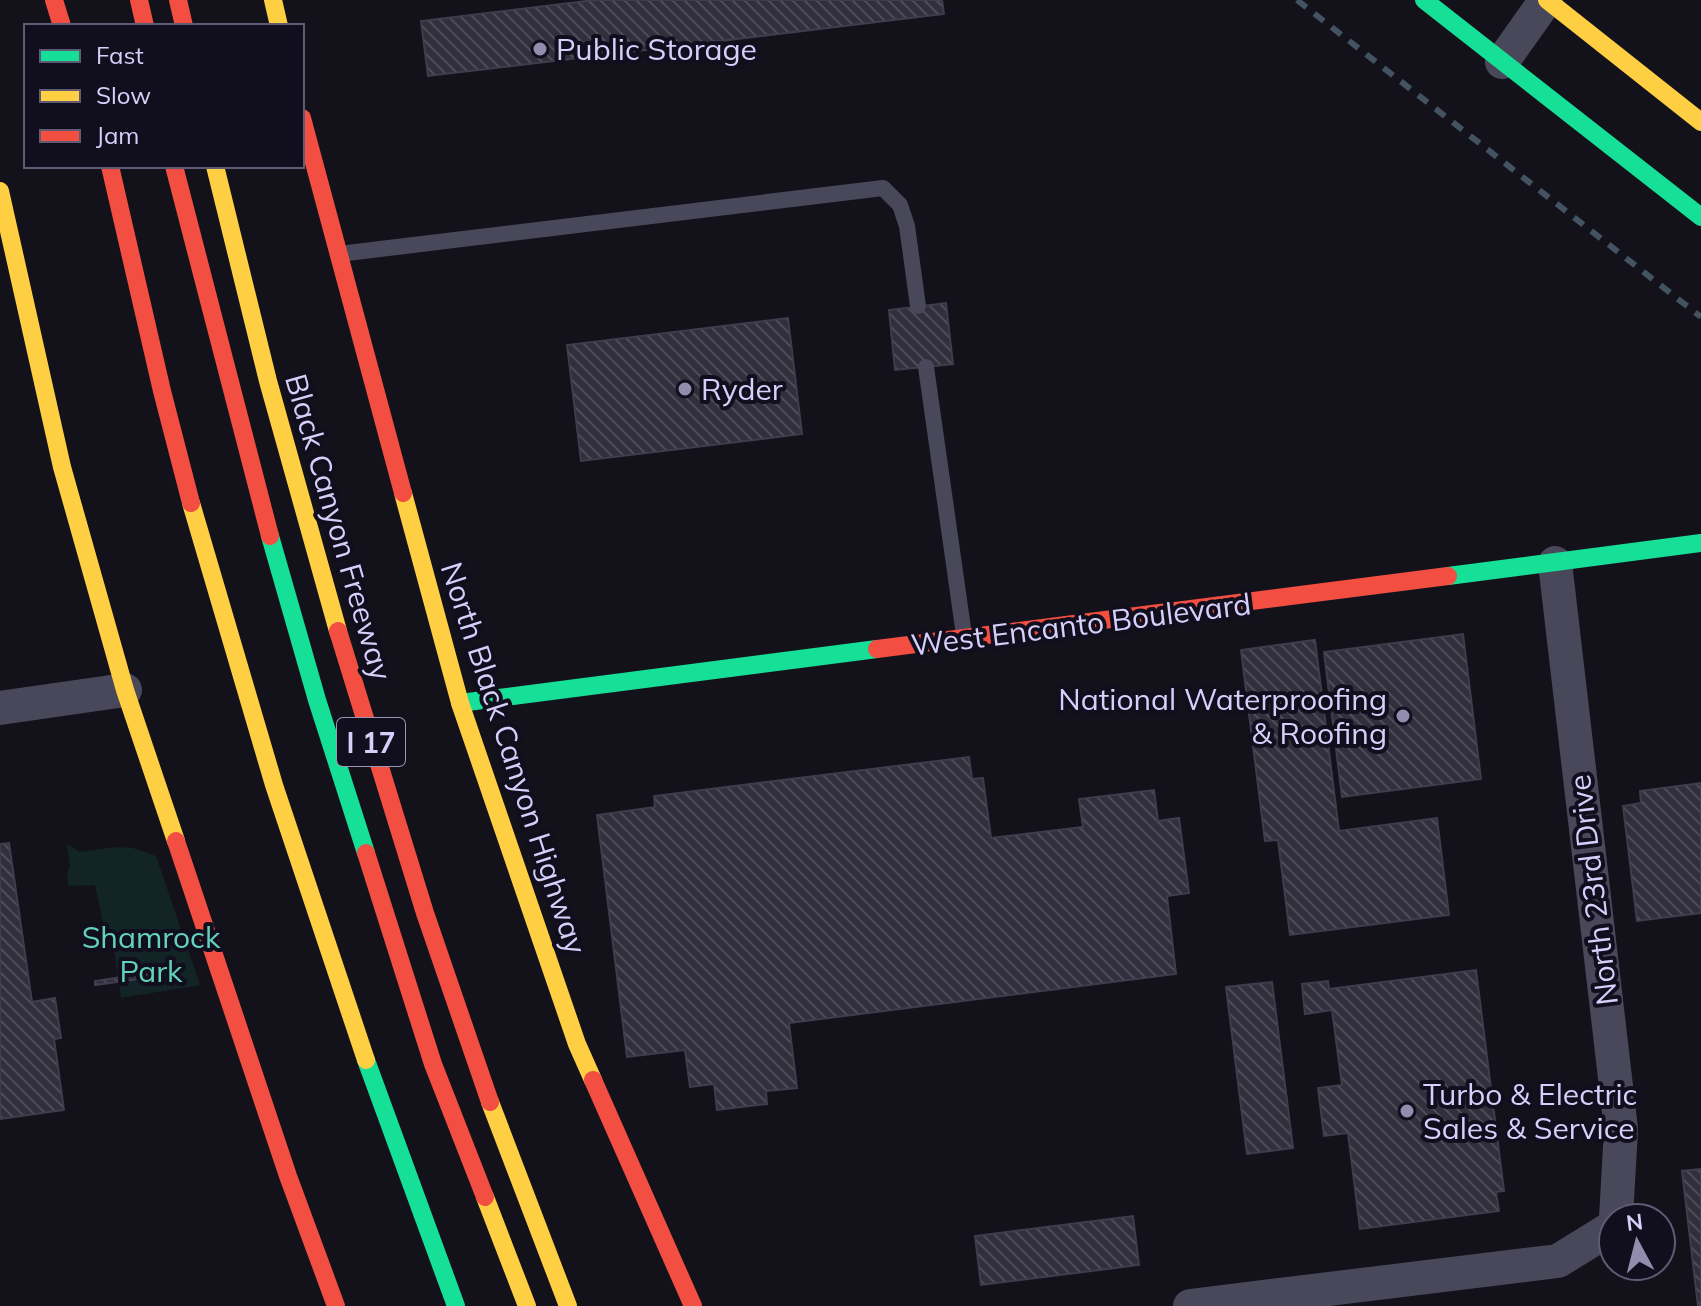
<svg xmlns="http://www.w3.org/2000/svg" width="1701" height="1306" font-family="Mulish,sans-serif">
	<defs>
		<pattern id="building-back-hatch" width="6" height="6" patternUnits="userSpaceOnUse" patternTransform="scale(2)"><rect width="6" height="6" fill="#312f3c"/><path d="M-1 5l2 2M0 0l6 6M5-1l2 2" fill="none" stroke="#4e4c59"/></pattern>
	</defs>
	<rect width="100%" height="100%" fill="#13121a"/>
	<path fill="#122425" d="M67,844l13,8 36,-5 17,1 23,8 44,129 -79,13 -9,-65 -8,-5 -9,-43 -27,1 -1,-13 3,-7z"/>
	<g fill="url(#building-back-hatch)" stroke="#403c4d" stroke-width="2">
		<path d="M595,0h347l2,14 -516,62 -7,-55z"/>
		<path d="M946,303l7,61 -58,6 -6,-60z"/>
		<path d="M788,318l14,116 -221,27 -14,-116z"/>
		<path d="M1463,634l18,145 -139,18 -18,-145z"/>
		<path d="M1315,640l24,191 98,-13 12,97 -159,20 -12,-95 -13,1 -24,-191z"/>
		<path d="M969,757l3,22 11,-1 8,60 92,-11 -4,-28 75,-9 4,31 21,-3 10,75 -22,3 9,78 -387,49 8,65 -31,3 1,13 -50,6 -3,-26 -24,3 -5,-37 -58,7 -30,-242 58,-8 -1,-11z"/>
		<path d="M1701,783v130l-64,8 -14,-115 18,-3 -1,-12z"/>
		<path d="M9,843l23,159 23,-4 6,40 -7,1 10,71 -64,9v-275z"/>
		<path d="M167,970l1,5 -73,10v-4z"/>
		<path d="M1476,970l28,221 -8,1 3,19 -139,18 -12,-96 -24,3 -6,-48 24,-3 -10,-75 -27,4 -3,-30 26,-3 1,8z"/>
		<path d="M1272,982l21,166 -46,6 -21,-167z"/>
		<path d="M1701,1169v137h-3l-16,-135z"/>
		<path d="M1133,1216l6,49 -158,20 -6,-49z"/>
	</g>
	<g fill="none" stroke-linecap="round" stroke-linejoin="round">
		<g stroke="#49475a" stroke-width="16">
			<path d="M339,254l544,-66 17,17 7,21 11,80"/>
			<path d="M926,367l38,268"/>
		</g>
		<g stroke="#49475a" stroke-width="34">
			<path d="M1502,62l44,-62"/>
			<path d="M1555,563l66,566 -5,89"/>
			<path d="M0,708l125,-18"/>
			<path d="M1190,1306l368,-45 55,-34"/>
		</g>
		<g stroke="#16e098" stroke-width="18">
			<path d="M1424,0l277,217"/>
			<path d="M270,536l47,164 49,153"/>
			<path d="M1448,576l253,-33"/>
			<path d="M460,703l417,-54"/>
			<path d="M366,1060l90,246"/>
		</g>
		<g stroke="#ffcf43" stroke-width="18">
			<path d="M273,0l6,26"/>
			<path d="M1547,0l154,122"/>
			<path d="M215,166l53,215 70,250"/>
			<path d="M0,191l62,276 63,223 51,151"/>
			<path d="M403,493l57,210 117,341 16,36"/>
			<path d="M191,503l83,282 92,275"/>
			<path d="M490,1102l78,204"/>
			<path d="M485,1197l42,109"/>
		</g>
		<g stroke="#f24e42" stroke-width="18">
			<path d="M54,0l8,26"/>
			<path d="M139,0l6,26"/>
			<path d="M178,0l6,26"/>
			<path d="M302,118l101,375"/>
			<path d="M110,166l52,225 29,112"/>
			<path d="M174,166l96,370"/>
			<path d="M338,631l87,282 65,189"/>
			<path d="M877,649l571,-73"/>
			<path d="M176,841l112,335 48,130"/>
			<path d="M366,853l67,211 52,133"/>
			<path d="M593,1080l100,226"/>
		</g>
		<path stroke="#435361" stroke-width="6" stroke-dasharray="12 10" stroke-linecap="butt" d="M1297,0l404,317"/>
	</g>
	<g fill="#928dac" stroke="#110e1d" stroke-width="3">
		<circle cx="540" cy="49" r="8"/>
		<circle cx="685" cy="389" r="8"/>
		<circle cx="1403" cy="716" r="8"/>
		<circle cx="1407" cy="1111" r="8"/>
	</g>
	<g text-anchor="middle" dominant-baseline="central" stroke-width="8" stroke-linejoin="round" paint-order="stroke">
		<rect fill="#110e1d" stroke="#9b95b8" stroke-width="2" x="337" y="718" width="68" height="48" rx="6"/>
		<g font-size="28" font-weight="bold" fill="#d6cffa">
			<text x="371" y="742">I 17</text>
		</g>
		<g font-size="30" fill="#d6cffa" stroke="#110e1d" text-anchor="start">
			<text x="556" y="49">Public Storage</text>
			<text x="701" y="389">Ryder</text>
			<text x="1387" y="699" text-anchor="end">National Waterproofing<tspan x="1387" dy="34">&amp; Roofing</tspan></text>
			<text x="1423" y="1094">Turbo &amp; Electric<tspan x="1423" dy="34">Sales &amp; Service</tspan></text>
		</g>
		<g font-size="30" fill="#d6cffa" stroke="#110e1d">
			<text transform="translate(339 527) rotate(74)">Black Canyon Freeway</text>
			<text transform="translate(1081 624) rotate(-7)">West Encanto Boulevard</text>
			<text transform="translate(514 758) rotate(72)">North Black Canyon Highway</text>
			<text transform="translate(1593 890) rotate(-97)">North 23rd Drive</text>
		</g>
		<g font-size="30" fill="#63d2bb" stroke="#110e1d">
			<text x="151" y="937">Shamrock<tspan x="151" dy="34">Park</tspan></text>
		</g>
	</g>
	<rect x="24" y="24" width="280" height="144" fill="#110e1d" stroke="#605b75" stroke-width="2"/>
	<rect x="40" y="50" width="40" height="12" fill="#16e098" stroke="#605b75" stroke-width="2"/>
	<text x="96" y="64" font-size="24" fill="#d6cffa">Fast</text>
	<rect x="40" y="90" width="40" height="12" fill="#ffcf43" stroke="#605b75" stroke-width="2"/>
	<text x="96" y="104" font-size="24" fill="#d6cffa">Slow</text>
	<rect x="40" y="130" width="40" height="12" fill="#f24e42" stroke="#605b75" stroke-width="2"/>
	<text x="96" y="144" font-size="24" fill="#d6cffa">Jam</text>
	<g transform="translate(1637 1242) rotate(353)"><circle r="38" fill="#110e1d" stroke="#605b75" stroke-width="2"/>
	<path d="M0-6L14 30L0 20L-14 30Z" fill="#928dac"/>
	<text y="-12" font-size="22" font-weight="bold" text-anchor="middle" fill="#d6cffa">N</text>
	</g>
</svg>
